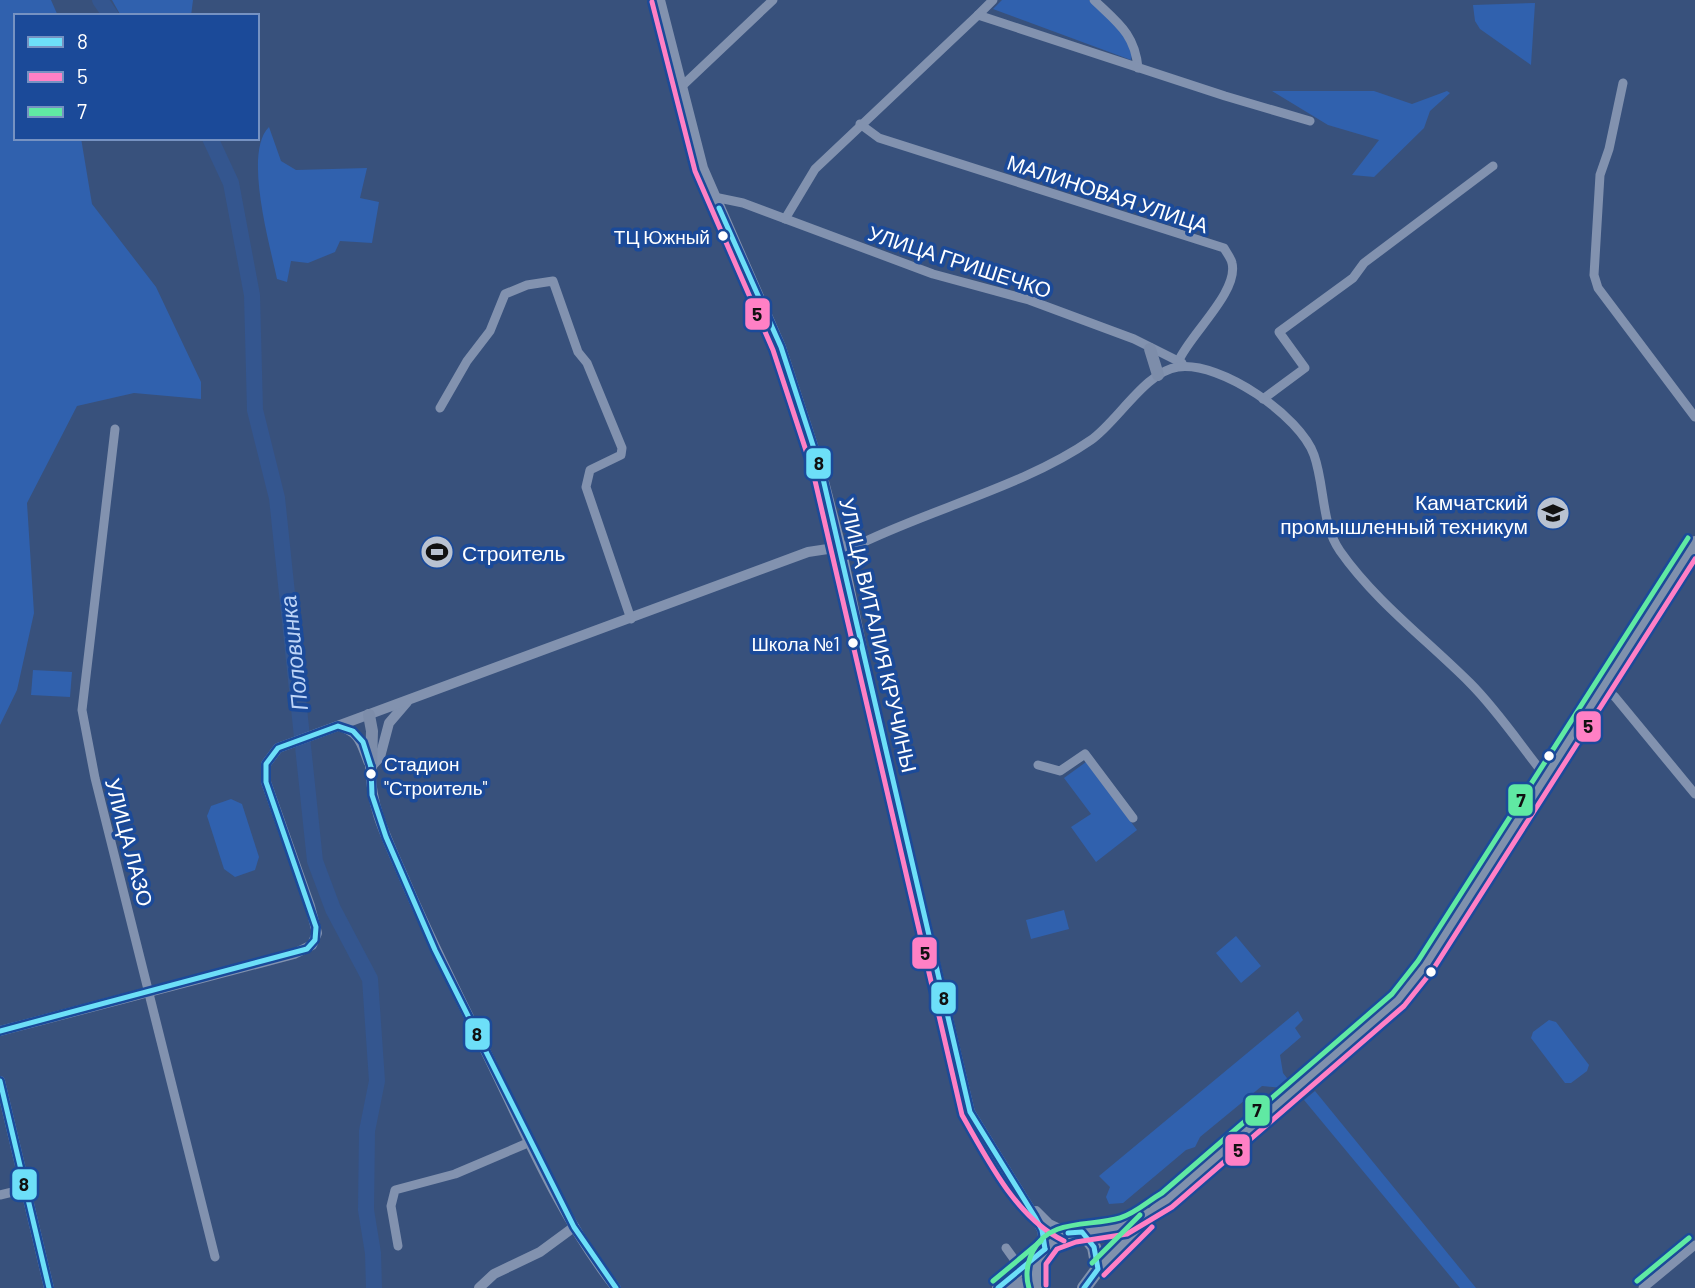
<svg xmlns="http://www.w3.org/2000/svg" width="1695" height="1288" font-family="Barlow,sans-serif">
	<rect width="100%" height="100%" fill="#38517c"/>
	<g fill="#3061ae">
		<path d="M0,0h51l7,16h-42v122h65l11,66 64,83 45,95v17l-67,-6 -57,13 -50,97 7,110 -17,77 -17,35z"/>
		<path d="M112,0h81l-2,16h-70z"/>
		<path d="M1002,0h87l36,35 8,14 -2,11 -138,-51z"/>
		<path d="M1535,3l-4,62 -51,-36 -5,-8 -2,-16z"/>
		<path d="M1272,91h102l38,13 35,-13 3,2 -20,18 -6,17 -50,49 -22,-2 27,-35 -51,-15z"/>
		<path d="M269,127l12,34 15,9 71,-2 -7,30 19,4 -7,41 -32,-2 -5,11 -27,11 -17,-2 -4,21 -10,-3c-7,-34 -34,-127 -8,-152z"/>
		<path d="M33,670l39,2 -2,25 -39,-2z"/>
		<path d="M1086,762l51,68 -41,32 -25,-35 20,-13 -27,-36z"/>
		<path d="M231,799l11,5 17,53 -4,13 -20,7 -11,-8 -17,-53 4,-10z"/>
		<path d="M1064,910l5,19 -38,10 -5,-19z"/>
		<path d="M1236,936l25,30 -20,17 -25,-30z"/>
		<path d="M1298,1011l5,9 -8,8 6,9 -21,18 3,18 7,9 -7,6 -21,-2 -62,51 -5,10 -9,3 -63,53 -14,1 -3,-7 4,-10 -11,-11z"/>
		<path d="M1549,1020l7,2 33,43 -2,6 -16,12h-6l-34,-45 2,-6z"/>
		<path d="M1315,1091l161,197h-16l-156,-188z"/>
	</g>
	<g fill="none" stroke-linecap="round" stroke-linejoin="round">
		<g stroke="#34568f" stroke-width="16">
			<path d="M100,0l11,16"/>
			<path d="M210,138l21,45 21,112 3,115 22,88 38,363 18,48 37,70 7,102 -10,50 -1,79 7,43 1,35"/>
		</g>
		<g stroke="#8292af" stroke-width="9">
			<path d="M1094,0c24,23 41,34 44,68"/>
			<path d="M978,15l15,-15"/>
			<path d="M1623,83l-14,66 -9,26 -6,100 4,13 97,129"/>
			<path d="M680,88l93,-88"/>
			<path d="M860,124l19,14 345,110c2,4 7,10 8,15 7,29 -43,72 -54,99"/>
			<path d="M714,197l29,6 190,71 96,26 105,39 48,24"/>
			<path d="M785,219l30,-50 163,-154 247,81 85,25"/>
			<path d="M1263,399l42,-31 -26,-36 74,-54 11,-15 129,-97"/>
			<path d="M440,408l27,-47 23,-30 15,-37 22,-9 26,-4 25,71 9,11 35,85 -1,7 -31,15 -4,17 45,132"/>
			<path d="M115,429l-33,281 13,68 120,479"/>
			<path d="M841,547l23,-5c71,-34 164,-58 227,-102 26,-18 55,-69 87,-73 43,-6 122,49 136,88 11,31 7,69 26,96 35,50 87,89 130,132 28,28 51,63 76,94"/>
			<path d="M1604,688l11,9 80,97"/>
			<path d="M338,726c22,7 22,16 30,36"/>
			<path d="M1038,765l22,6 25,-17 48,64"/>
			<path d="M0,1195l25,-6"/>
			<path d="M398,1246l-7,-40 4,-16 60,-16 75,-32"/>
			<path d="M1006,1248l15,21"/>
			<path d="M1643,1288l52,-43"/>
		</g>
		<g stroke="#8292af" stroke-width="10">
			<path d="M660,0l43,168 78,179 40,123 20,77 31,149 98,416 65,105 7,13 3,19"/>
			<path d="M407,702l-18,21 -9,34 -9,10c-2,38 18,76 33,111 24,57 52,112 79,168 40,81 76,170 133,242"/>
			<path d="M0,1031l294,-77 18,-9 5,-12 -7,-27 -44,-124v-18l12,-16 530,-196 33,-5"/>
			<path d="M0,1081l49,207"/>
			<path d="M1036,1211l13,13 19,9"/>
			<path d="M479,1288l15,-14 46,-22 34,-25"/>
		</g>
		<g stroke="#7d8daa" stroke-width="12">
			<path d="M1150,349l8,26"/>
			<path d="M369,715l3,16 -1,36"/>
			<path d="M998,1288l41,-31"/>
			<path d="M1009,1288l13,-4 14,1"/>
		</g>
		<g stroke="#8091ad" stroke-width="14">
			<path d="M1082,1232l12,15 4,22 -14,19"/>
			<path d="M1098,1269l69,-69 231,-200 27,-34 270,-423"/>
			<path d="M1038,1288c-11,-22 10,-51 33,-55 12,-3 26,0 39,-3 13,-3 23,-9 35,-16"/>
		</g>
		<defs>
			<g id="bus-1">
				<path d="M719,208l62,139 40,123 149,642 65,105 7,13 3,19"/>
				<path d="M371,767l1,28 14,42 49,113 139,277 42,61"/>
				<path d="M0,1031l307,-82 8,-9 1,-13 -50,-145v-18l12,-16 60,-22 15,5 10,11 8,25"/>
				<path d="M0,1081l49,207"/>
				<path d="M1068,1233l14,-1 12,15 4,22 -14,19"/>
				<path d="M998,1288l47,-39"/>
			</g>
			<g id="bus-2">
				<path d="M652,2l43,169 78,179 40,122 149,643c26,45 54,103 102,126"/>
				<path d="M1104,1275l48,-48"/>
				<path d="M1046,1285v-21l11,-15 19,-7 51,-8 45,-27 232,-201 28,-35 263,-412"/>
			</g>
			<g id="bus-3">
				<path d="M1092,1263l48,-48"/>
				<path d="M993,1281l48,-40"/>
				<path d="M1637,1281l52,-43"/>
				<path d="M1029,1288c-4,-13 -2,-25 4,-37 16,-33 57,-24 87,-33 16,-5 28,-17 42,-25l230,-199 26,-33 270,-423"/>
			</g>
		</defs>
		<use href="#bus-1" stroke="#1b4a99" stroke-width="10"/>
		<use href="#bus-2" stroke="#1b4a99" stroke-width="10"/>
		<use href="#bus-3" stroke="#1b4a99" stroke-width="10"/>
		<use href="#bus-1" stroke="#6ddff8" stroke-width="5"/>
		<use href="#bus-2" stroke="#ff80c5" stroke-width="5"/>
		<use href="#bus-3" stroke="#60e9a3" stroke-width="5"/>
	</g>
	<defs>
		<symbol id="university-disc" viewBox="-11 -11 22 22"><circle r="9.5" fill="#b9c2d1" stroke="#1b4a99"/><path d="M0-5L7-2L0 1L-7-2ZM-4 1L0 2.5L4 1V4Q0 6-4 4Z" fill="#111"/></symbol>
		<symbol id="stadium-disc" viewBox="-11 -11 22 22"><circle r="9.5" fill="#b9c2d1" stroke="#1b4a99"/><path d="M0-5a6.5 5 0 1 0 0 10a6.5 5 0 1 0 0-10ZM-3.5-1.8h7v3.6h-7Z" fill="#111"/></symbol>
	</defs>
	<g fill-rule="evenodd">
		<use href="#university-disc" x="1534" y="494" width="38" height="38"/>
		<use href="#stadium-disc" x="418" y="533" width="38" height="38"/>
	</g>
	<g fill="#fff" stroke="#1b4a99" stroke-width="2.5">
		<circle cx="723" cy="236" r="6"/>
		<circle cx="853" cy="643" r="6"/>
		<circle cx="1549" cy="756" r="6"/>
		<circle cx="371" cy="774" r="6"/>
		<circle cx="1431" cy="972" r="6"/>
	</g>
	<g text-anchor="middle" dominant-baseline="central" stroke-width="7" stroke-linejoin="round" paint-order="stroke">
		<g font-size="19" fill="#fff" stroke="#1b4a99" text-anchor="end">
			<text x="710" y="236">ТЦ Южный</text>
			<text x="840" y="643">Школа №1</text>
			<text x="384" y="763" text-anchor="start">Стадион<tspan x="384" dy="24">"Строитель"</tspan></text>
		</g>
		<g font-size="21" fill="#fff" stroke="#1b4a99">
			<text transform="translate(1108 193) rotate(18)">МАЛИНОВАЯ УЛИЦА</text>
			<text transform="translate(960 261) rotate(18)">УЛИЦА ГРИШЕЧКО</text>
			<text transform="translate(879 635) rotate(77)">УЛИЦА ВИТАЛИЯ КРУЧИНЫ</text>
			<text transform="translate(130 842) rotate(75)">УЛИЦА ЛАЗО</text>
		</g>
		<g font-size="21" fill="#fff" stroke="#1b4a99" text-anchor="end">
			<text x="1528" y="501">Камчатский<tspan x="1528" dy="24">промышленный техникум</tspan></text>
			<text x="462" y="552" text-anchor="start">Строитель</text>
		</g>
		<g font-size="23" font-style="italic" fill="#bdd4f7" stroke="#1b4a99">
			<text transform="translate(293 653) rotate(-96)">Половинка</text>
		</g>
	</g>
	<g stroke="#1b4a99" stroke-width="2.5">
		<rect x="744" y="297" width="27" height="34" rx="7" fill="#ff80c5"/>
		<rect x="805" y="447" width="27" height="33" rx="7" fill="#6ddff8"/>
		<rect x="1575" y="710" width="27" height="33" rx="7" fill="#ff80c5"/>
		<rect x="1507" y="783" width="27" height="34" rx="7" fill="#60e9a3"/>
		<rect x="911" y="936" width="27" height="34" rx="7" fill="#ff80c5"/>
		<rect x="930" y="981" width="27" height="34" rx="7" fill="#6ddff8"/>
		<rect x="464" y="1017" width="27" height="34" rx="7" fill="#6ddff8"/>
		<rect x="1244" y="1094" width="27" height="33" rx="7" fill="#60e9a3"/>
		<rect x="1224" y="1133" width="27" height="34" rx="7" fill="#ff80c5"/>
		<rect x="11" y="1168" width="27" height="33" rx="7" fill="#6ddff8"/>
	</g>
	<g font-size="19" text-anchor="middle" font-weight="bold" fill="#111">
		<text x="757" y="321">5</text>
		<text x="819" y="470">8</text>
		<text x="1588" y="733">5</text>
		<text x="1521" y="807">7</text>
		<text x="925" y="960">5</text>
		<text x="944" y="1005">8</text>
		<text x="477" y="1041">8</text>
		<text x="1257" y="1117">7</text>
		<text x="1238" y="1157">5</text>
		<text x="24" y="1191">8</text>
	</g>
	<rect x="14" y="14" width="245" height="126" fill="#1b4a99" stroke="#7692c2" stroke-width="2"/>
	<rect x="28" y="37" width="35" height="10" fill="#6ddff8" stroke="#7692c2" stroke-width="2"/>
	<text x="77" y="49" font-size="21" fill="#ffffff">8</text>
	<rect x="28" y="72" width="35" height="10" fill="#ff80c5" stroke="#7692c2" stroke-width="2"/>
	<text x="77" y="84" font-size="21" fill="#ffffff">5</text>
	<rect x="28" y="107" width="35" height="10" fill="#60e9a3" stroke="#7692c2" stroke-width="2"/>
	<text x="77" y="119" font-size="21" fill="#ffffff">7</text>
</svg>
